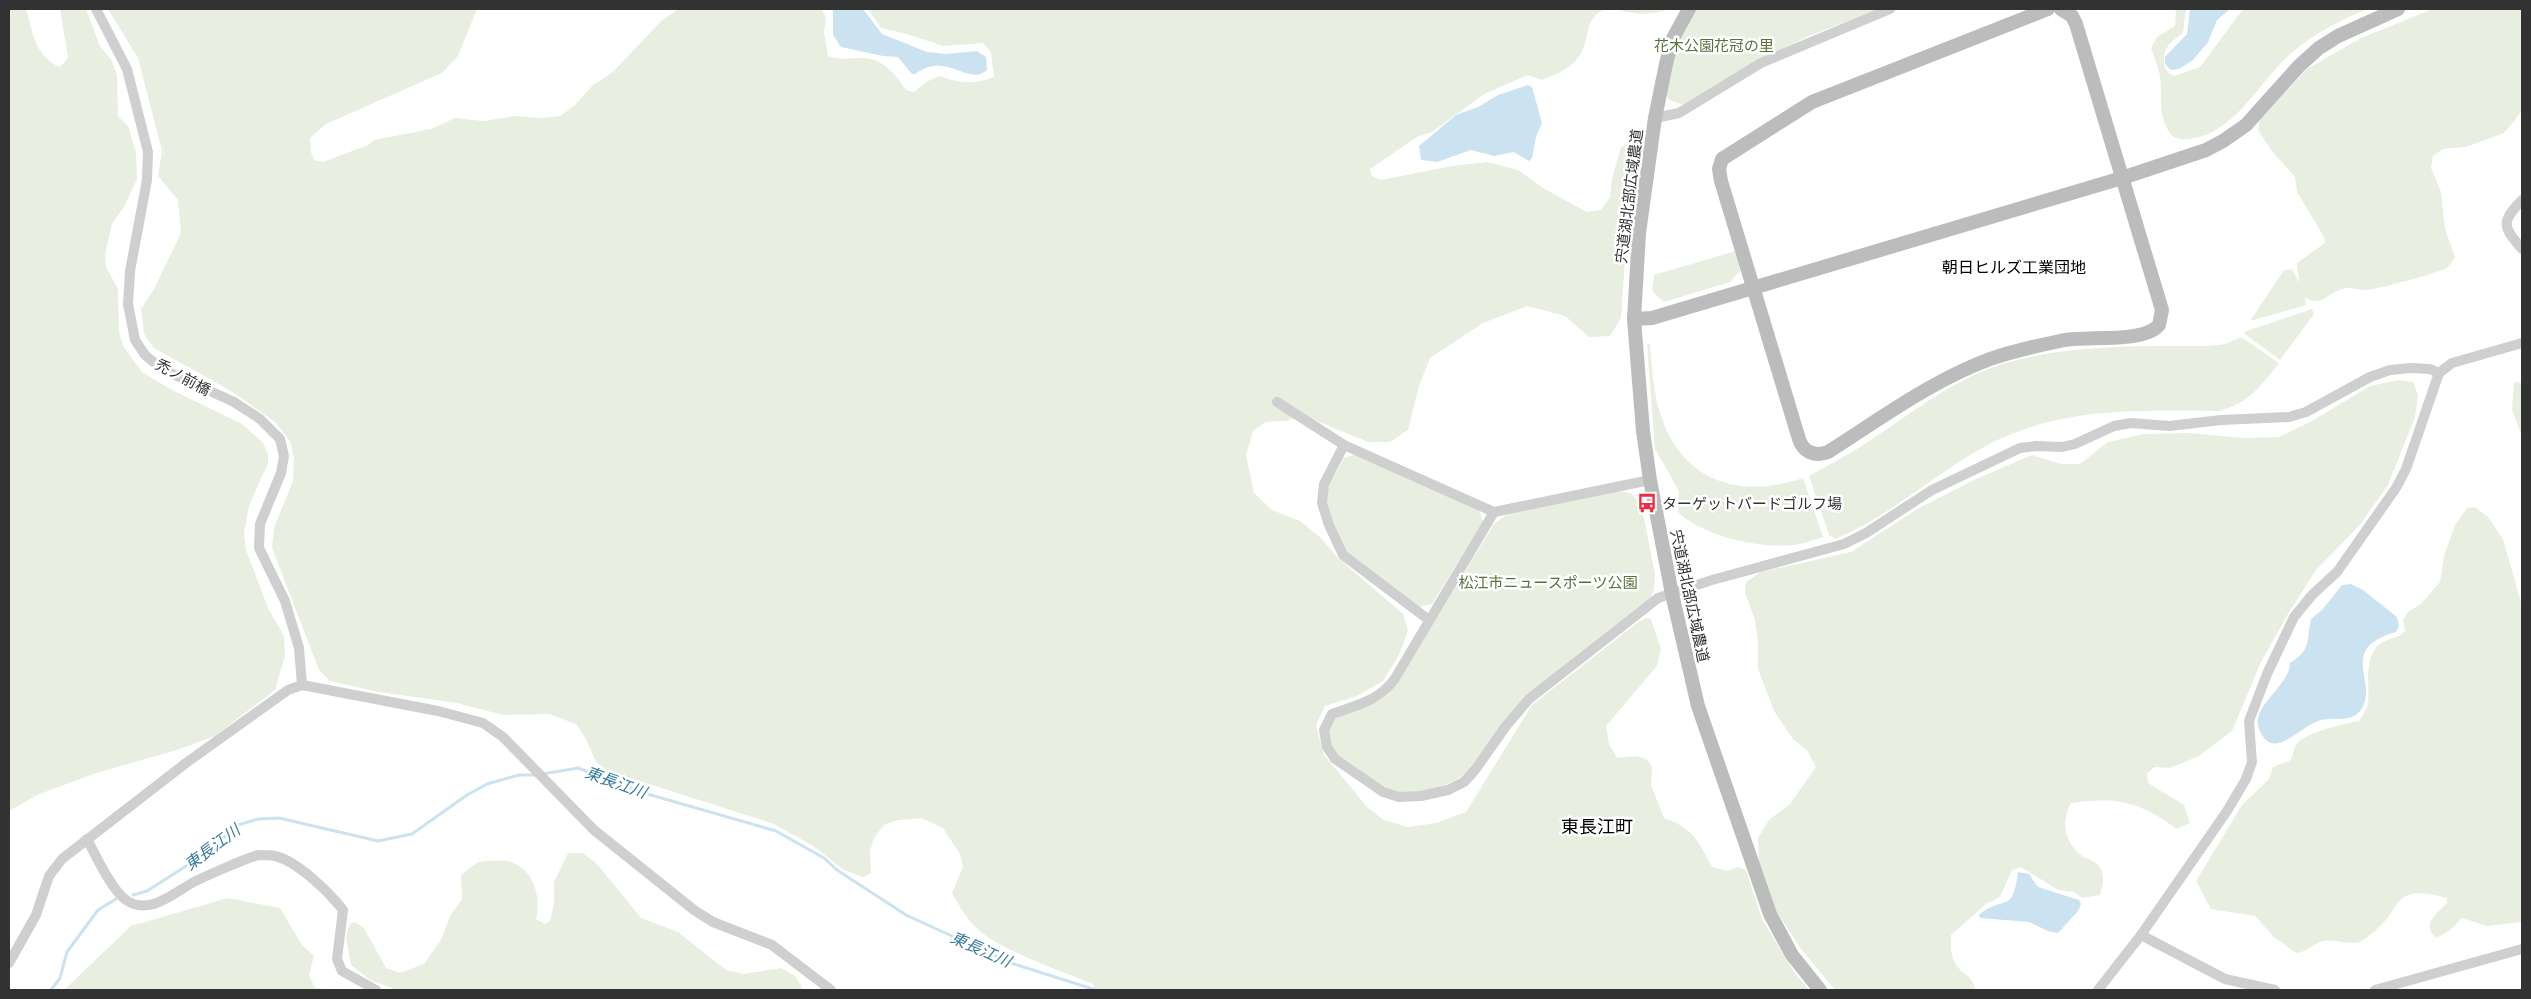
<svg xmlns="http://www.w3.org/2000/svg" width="2531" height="999" font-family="Manrope,'Noto Sans JP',sans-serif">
	<rect width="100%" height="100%" fill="#fff"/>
	<g fill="#e9efe0">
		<path d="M9,9h17c7,23 9,48 34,58l8,-9 -8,-49h26l14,37 12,15 5,14 1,41 10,10 8,26 1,27 -13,28 -12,17 -7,31 1,12 12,22 1,43 4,14 19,26 30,18 70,34 21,19 5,11v9l-19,43 -5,27 2,17 22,58 16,28 1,20 -10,34 -60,46 -38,14 -81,23 -59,22 -28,16z"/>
		<path d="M108,9h369l-19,47 -16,17 -116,51 -16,14 1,14 3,8 9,2 45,-17 6,-5 57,-11 24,-11 28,3 33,-5 27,2 17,-2 15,-11 17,-19 21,-14 49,-52 17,-11h143l4,9 -2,15 4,23c13,4 22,2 35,2 20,0 33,17 43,32l8,2 12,-10 13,-6c21,7 34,9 55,1l-3,-25 -8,-9 -40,3 -36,-12 -26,-6 -13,-19h736c-22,13 -13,29 -24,46 -9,14 -24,19 -38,25l-14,-5 -44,19 -52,38 -15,5 -47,32 2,7 9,4 71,-14 36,-4 30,8 25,18 44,24 14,-2 9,-13 2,-18 9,-32 10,-3 8,5 -3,40 -9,42 -6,87 -11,18 -21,1 -24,-21 -38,-10 -44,17 -53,35 -11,28 -11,44 -18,12h-22l-66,-27 -16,6 -20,1 -13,9 -7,24 8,38 18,17 28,11 21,17 15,18 67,58 5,16 -9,25 -16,26 -26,15 -32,10 -9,19 8,30 44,53 16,12 24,7 28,-4 30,-11 66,-107 105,-82 9,-5 5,1 10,30 -4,17 -51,60 3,18 8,14 20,-2 11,4 4,7 -1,18 13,33c28,9 35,24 48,49l15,4 11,-4 8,3 16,49 32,53 15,18h-714l-2,-6c-33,-13 -75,-28 -104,-46 -17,-11 -28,-28 -37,-45l11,-26 -3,-13 -17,-26 -22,-10 -23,2 -14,5 -10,13 -4,13 1,22 -8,4 -19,-7 -31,-24 -39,-22 -166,-53 -12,-9 -10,-23 -10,-15 -27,-10 -46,1 -46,-12 -78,-11 -49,-11 -11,-11 -47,-122 2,-20 19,-47 1,-23 -4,-17 -14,-18 -45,-32 -77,-43 -10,-14 -3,-25 13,-20 27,-56 -3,-33 -20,-24 4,-25 -24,-93z"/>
		<path d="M1616,9h52c-17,7 -34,6 -52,0z"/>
		<path d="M1696,9h183l-70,27 -54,26 -71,43 -15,-5 -3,-7 11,-50z"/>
		<path d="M2176,9h10l-3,24c-4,4 -12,8 -15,13 -7,10 -6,25 6,30l26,-9 43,-58h125c-26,10 -57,26 -79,46 -31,28 -55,81 -103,84 -6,1 -13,-1 -16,-6 -13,-18 -7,-37 -10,-56 -1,-9 -6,-20 -9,-29l6,-11 18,-11z"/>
		<path d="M2433,9h89v102l-18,22 -38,14 -23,2 -10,7 -2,12 10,24 4,37 10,28c-2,3 -4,7 -7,10 -6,5 -73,23 -82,23 -6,0 -13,-2 -19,-2 -19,2 -22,20 -42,10l1,7 -56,16 34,-51 8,-1 7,14 -2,-20 28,-20 -1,-6 -27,-45 -2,-15 -24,-27 -13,-20 2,-10 47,-51 54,-31z"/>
		<path d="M1736,251l5,19 -11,12 -66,20 -12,-11 2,-16z"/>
		<path d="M2312,309l2,5 -34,46 -34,-25 -2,-3z"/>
		<path d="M2241,337l38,26c-19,24 -31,41 -61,48 -82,0 -159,-5 -234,36 -51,28 -95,70 -149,92l-6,-4 -20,-59c14,-8 29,-16 43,-24 49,-30 94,-70 150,-88 68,-20 137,-18 207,-18l16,-2z"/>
		<path d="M1647,344h3c2,23 3,47 10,69 21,68 79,87 143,65l20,59c-9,3 -20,7 -29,8 -34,4 -92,-9 -116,-33l1,-21 -24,-42z"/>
		<path d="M2399,380l14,2 5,13 -3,22 -27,68 -29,41 -43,44 -28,44 -27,48 -29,69 -33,25 -29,12 -15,-1 -8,6 1,10 36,22 6,18 -13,6c-39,-28 -59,-32 -106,-26 -10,19 -7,39 10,52 5,4 14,6 17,10 8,9 5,20 2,30l-18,3 -8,-6 -16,-2 -37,-23 -9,3 -12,27 -14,7 -35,31c0,11 -1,22 6,31 9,12 13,6 19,24h-141l-34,-41 -26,-40 -16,-43 -1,-28 11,-18 21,-16 26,-37 -9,-17 -14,-11 -19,-28 -16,-42v-28l-3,-21 -10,-27 1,-11 15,-10 90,-20 68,-44 57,-29 56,-24 29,9h19l28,-22 36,-8 44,-1 58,5 33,-1 33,-16 58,-35z"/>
		<path d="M2514,382l8,1v53l-10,-26z"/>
		<path d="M1357,454l122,55 4,13 -51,82 -13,3 -71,-53 -14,-26 -9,-31 4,-12 15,-27z"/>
		<path d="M1618,491l13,2 10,13 4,17 10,51 -1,16 -3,7 -77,60 -105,114c-17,14 -56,29 -78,21 -8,-3 -16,-10 -22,-15 -17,-10 -55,-31 -38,-56 11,-14 38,-13 52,-23 4,-3 8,-7 11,-11l100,-163 12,-9 21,-6z"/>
		<path d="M2475,507l13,10 15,22 19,67v316l-35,4 -25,-8 -13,13 -13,7c-15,-14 0,-24 11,-35v-5c-58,-16 -42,11 -75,35 -4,3 -9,8 -13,9 -11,3 -24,-3 -35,-1 -10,1 -15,11 -28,12l-22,-16 -19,-21 -44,-7 -15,-28 46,-76 27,-26 4,-12 18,-7c2,-5 3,-12 5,-15 8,-13 49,-21 63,-24 3,-5 8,-12 9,-18 2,-18 -4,-37 7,-54 8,-12 23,-9 30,-18l-2,-11 5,-8 13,-8 19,-22 4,-26 11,-31 12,-17z"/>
		<path d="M568,853h15l15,12 43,53 37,14 48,38 17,4 38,-6 13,7 7,10 1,5h-405l-27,-10 -19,-15 -5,-29 4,-12 4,-2 10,6 22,40 14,5 24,-9 18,-26 8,-22 12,-17 -1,-24c5,-3 10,-9 16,-12 4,-2 11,-2 16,-2 34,-5 50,28 43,58l9,5 5,-3 4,-17v-22z"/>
		<path d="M228,898l52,10 22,37 12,11 -5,19 6,13 21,2h-272l67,-64z"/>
	</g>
	<g fill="#cbe3f0">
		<path d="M833,9h30l19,25 45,18 19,2 31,-3 9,6 1,13c-19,17 -40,-20 -72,4h-3l-14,-17 -15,-1 -42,-9 -8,-12z"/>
		<path d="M2190,9h40l-13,11 -9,22 -15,18 -14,9 -8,1 -6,-6v-7l22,-23z"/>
		<path d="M1528,85l4,2 10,36 -6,14 -4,21 -3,3 -15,-9 -20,4 -23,-6 -34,12 -16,-2 -2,-14 37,-31 22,-8 20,-12z"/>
		<path d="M2351,584l12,6 34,27 2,9 -3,6c-61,17 -15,52 -36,79 -10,12 -26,6 -39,9 -21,5 -48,44 -62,9 -9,-23 31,-43 31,-66 22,-14 16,-22 21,-44l11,-9 20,-25z"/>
		<path d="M2018,872l11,2 9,13 41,13 2,4 -3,7 -20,22 -10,-2 -19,-9 -49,-4 -1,-3c25,-21 33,1 39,-43z"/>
	</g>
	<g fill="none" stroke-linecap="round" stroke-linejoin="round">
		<g stroke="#cbe3f0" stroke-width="3">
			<path d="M543,774l35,-6 66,25 132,38 48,27 13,12 69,45 105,48 85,27"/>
			<path d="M133,895l14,-4 55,-35 36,-31 20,-6 21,-1 99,23 34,-7 55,-39 20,-11 32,-9h18"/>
			<path d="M51,990l9,-12 7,-26 31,-42 18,-11"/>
		</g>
		<g stroke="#cfcfcf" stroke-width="10">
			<path d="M96,9l31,60 21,83 -1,28 -17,91 -2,33 7,36 10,15 17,14 72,33 26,17 20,20 4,17 -3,17 -21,51 -1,24 26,53 14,47 3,37"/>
			<path d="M1655,118l24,-5 82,-50 129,-54"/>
			<path d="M2522,200c-21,22 -20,26 0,49"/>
			<path d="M1277,402l67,43 150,67 156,-32"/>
			<path d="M1344,445l-20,39 -2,19 7,22 14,30 86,65"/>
			<path d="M1494,512l-100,168c-16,21 -37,25 -62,34l-8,16 3,17 8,12 48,33 16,5 22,-1 27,-6 16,-8 11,-12 31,-44 23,-27 129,-101 54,-18 132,-36 22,-11 66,-43 88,-42 16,-2 26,1 13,-3 39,-18 17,-3 38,3 52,-6 68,-3 17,-5 64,-35 20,-7 21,-2 19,1 9,4"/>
			<path d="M87,839c9,17 24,50 39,61 23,16 48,-7 66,-17 9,-5 59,-27 67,-28 5,0 11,0 16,1 22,5 54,36 68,54l-6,49 5,12 34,19"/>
			<path d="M2141,935l84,44 50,11"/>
			<path d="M9,963l27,-48 13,-39 13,-17 124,-96 102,-73 14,-5 136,26 45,12 20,14 91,93 100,80 19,12 59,23 59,45"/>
			<path d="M2098,990l43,-55 86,-124 19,-32 6,-17 -3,-41 18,-47 27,-57 18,-22 25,-23 59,-84 10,-19 33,-96 13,-10 70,-20"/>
			<path d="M2375,990l147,-41"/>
		</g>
		<g stroke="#bcbcbc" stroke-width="14">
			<path d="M1689,9l-17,31 -6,24 -11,54 -16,115 -5,86 9,112 7,49 22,114 26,112 72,208 22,41 28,35"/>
			<path d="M2048,9l-236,93 -90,57 -3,10 2,12 78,258c4,13 16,18 29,13 52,-33 103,-71 162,-93 22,-8 46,-13 70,-18 25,-6 83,3 99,-16l3,-15 -86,-286 -4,-8 -11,-7"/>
			<path d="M1634,319l18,-1 470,-140 84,-28 17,-9 23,-16 53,-59 20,-18 19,-12 60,-27"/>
		</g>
	</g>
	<defs>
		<symbol id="bus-bare" viewBox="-9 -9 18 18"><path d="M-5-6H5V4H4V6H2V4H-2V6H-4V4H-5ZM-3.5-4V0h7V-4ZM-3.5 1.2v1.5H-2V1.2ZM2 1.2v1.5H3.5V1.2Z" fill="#f22b43" stroke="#fff" stroke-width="2.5" paint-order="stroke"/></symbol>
	</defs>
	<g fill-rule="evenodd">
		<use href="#bus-bare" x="1633" y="489" width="28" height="28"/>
	</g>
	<g text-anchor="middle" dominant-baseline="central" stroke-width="5" stroke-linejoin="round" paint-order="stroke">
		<g font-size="15" fill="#57723b" stroke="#fff">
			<text x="1714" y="45">花木公園花冠の里</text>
			<text x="1548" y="582">松江市ニュースポーツ公園</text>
		</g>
		<g font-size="15" fill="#323232" stroke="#fff">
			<text transform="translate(1629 196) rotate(-83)">宍道湖北部広域農道</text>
			<text transform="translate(183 377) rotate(28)">禿ノ前橋</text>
			<text transform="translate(1690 596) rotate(78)">宍道湖北部広域農道</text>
		</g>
		<g font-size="15" fill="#323232" stroke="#fff" text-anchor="start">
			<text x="1662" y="503">ターゲットバードゴルフ場</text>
		</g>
		<g font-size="16" fill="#000" stroke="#fff">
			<text x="2014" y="267">朝日ヒルズ工業団地</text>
		</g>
		<g font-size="16" font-style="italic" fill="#387a9b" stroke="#fff">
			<text transform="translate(616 782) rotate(20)">東長江川</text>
			<text transform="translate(212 847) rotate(-37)">東長江川</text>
			<text transform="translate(981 949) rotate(24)">東長江川</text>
		</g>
		<g font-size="18" fill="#000" stroke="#fff">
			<text x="1597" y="826">東長江町</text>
		</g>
	</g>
	<rect width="2531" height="999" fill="none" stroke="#323232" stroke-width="20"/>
</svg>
